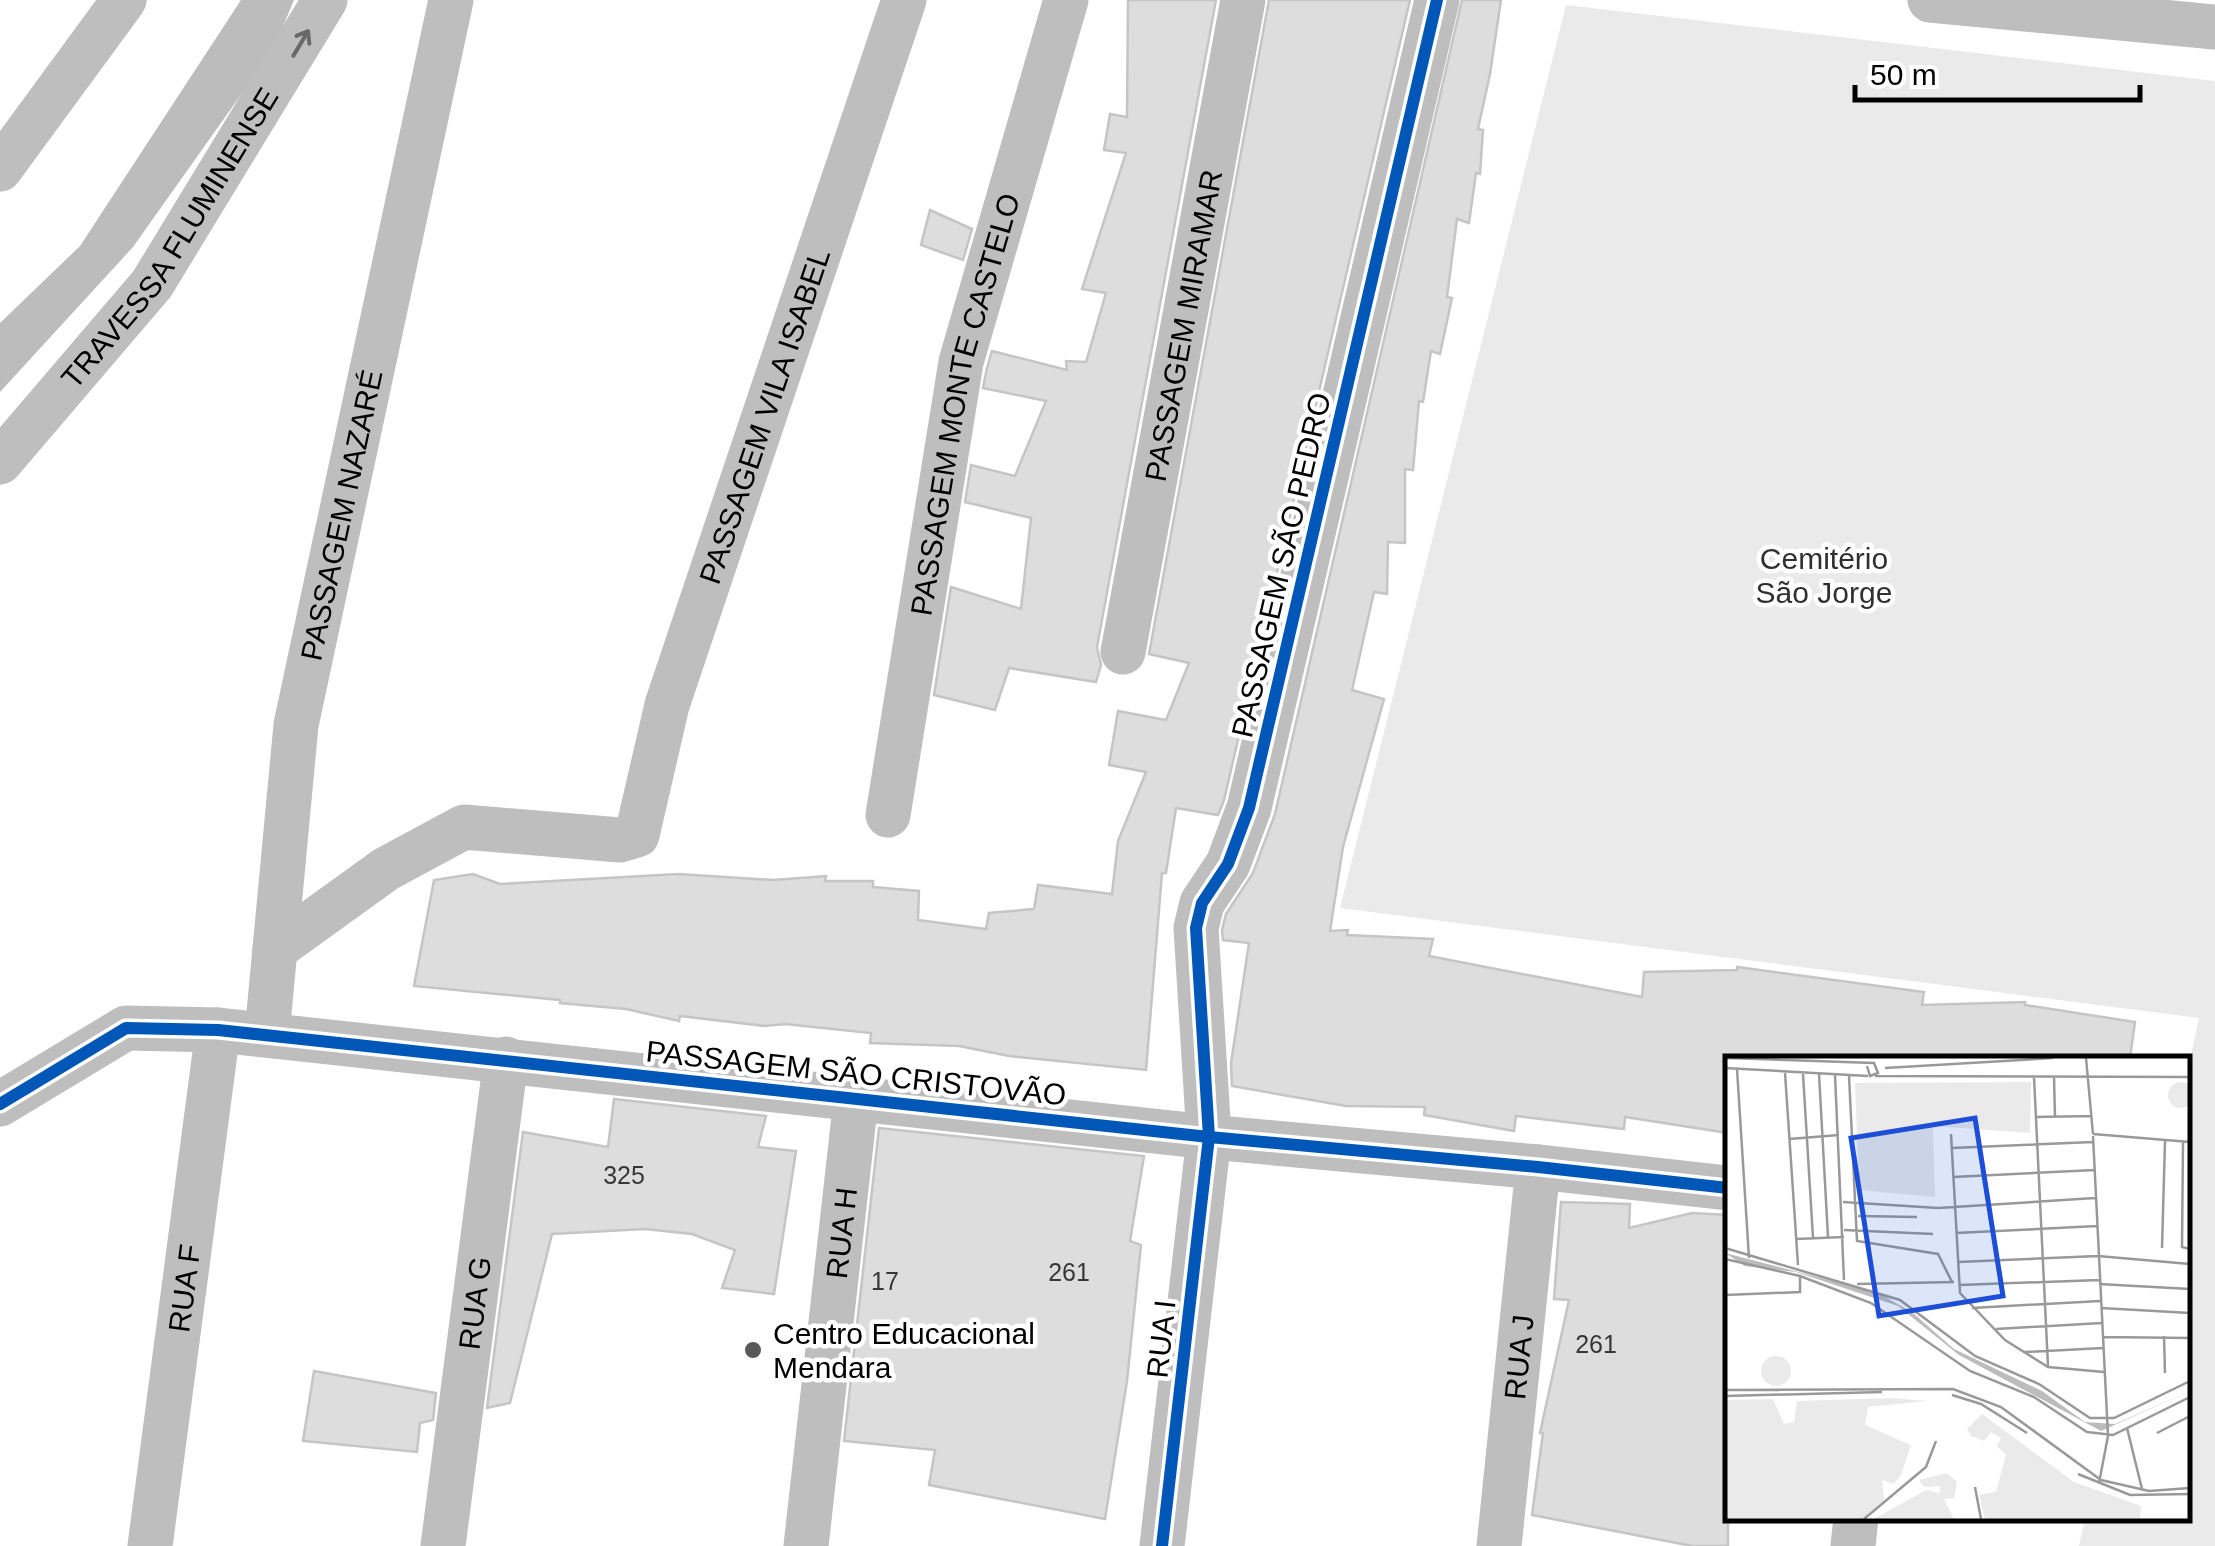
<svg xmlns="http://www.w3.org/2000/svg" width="2215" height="1546" font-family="Arial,sans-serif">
	<rect width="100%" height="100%" fill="#fff"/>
	<path fill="#eaeaea" d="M1566,5l649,76v1465h-136l6,-27 103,-1v-449l11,-51 -859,-110z"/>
	<path fill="#bcbcbc" d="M241,0h53l-20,48 -141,199 -133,145v-69l80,-77z"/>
	<g fill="#ddd" stroke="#c5c5c5" stroke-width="2.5">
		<path d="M1128,0h88l-119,647 4,18 -5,17 -87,-14 -14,42 -61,-15 17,-108 70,22 10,-91 -66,-16 6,-37 44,11 31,-75 -63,-13 4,-20 5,-17 75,19 -1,-9 20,1 20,-69 -24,-4 44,-136 -22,-3 6,-36 17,3z"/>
		<path d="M1269,0h141l-186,800 -6,15 -42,-7 -10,65h-4l-16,197 -137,-14 -50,-10 -89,-3 1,-10 -86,-9 -20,2 -85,-10 -1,5 -53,-12 -66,-6v-3l-146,-14 20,-106 39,-6 27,10 178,-10 95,6 53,-4 -1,5h48v6l46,4 -1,29 68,9 3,-16 45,-4 4,-24 74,9 6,-53 28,-69 -37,-7 9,-54 48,9 23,-57 -40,-9z"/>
		<path d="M1462,0h39l-11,74 -12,55 5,1 -3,44 -4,-1 -7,50 -12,-4 -10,78 5,1 -12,56 -9,-3 -8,51 -4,-1 -6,69 -8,-1v74l-17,-1 -1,52 -13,-2 -22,98 32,9 -41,148 -13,84 18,-1 -1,5 86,4 -4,17 213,41 2,-25 93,-2v-3l187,25 -2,13 103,-3v3l110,17 -5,36h-402v75l-103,-16 -1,12 -108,-13 -2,15 -90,-16 1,-8 -79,-1 -114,-20 -1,-23 18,-120 -26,-3 -1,-10 4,-16 27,-41 22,-59z"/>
		<path d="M930,210l42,19 -9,31 -42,-15z"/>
		<path d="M614,1099l152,17 -8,31 38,4 -22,143 -52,-6 13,-38 -43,-16 -47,-5 -93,5 -42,169 -23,5 36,-276 85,15z"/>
		<path d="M879,1128l265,28 -14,85 11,4 -14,136 -22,138 -176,-34 6,-35 -91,-9z"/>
		<path d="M1561,1202l69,2 -1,24 63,-15 36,2v331h-36l-160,-31 11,-82h-3l29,-133 -15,-1z"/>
		<path d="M314,1371l122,22 -3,27 -13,3 -3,29 -114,-11z"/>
	</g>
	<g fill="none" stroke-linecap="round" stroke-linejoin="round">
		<g stroke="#bebebe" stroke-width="45">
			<path d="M1930,0l285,27"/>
			<path d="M0,169l124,-169"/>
			<path id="s1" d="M0,462l152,-178 173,-284"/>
			<path id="s2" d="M1123,652l120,-652"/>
			<path id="s3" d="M888,815l73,-453 105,-362"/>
			<path id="s4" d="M275,949l111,-80 78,-42 156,13 17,-5 30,-130 237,-705"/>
			<path id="s5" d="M267,1034l29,-309 155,-725"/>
			<path d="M0,1104l126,-76 92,2 991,107 329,30 190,21"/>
			<path id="s6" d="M150,1546l68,-516"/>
			<path id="s7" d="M443,1546l63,-487"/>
			<path id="s8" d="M806,1546l50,-447"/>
			<path d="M1162,1546l47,-409 -13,-209 6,-25 26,-39 21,-56 188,-808"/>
			<path id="s9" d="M1499,1546l39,-379"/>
			<path d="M1853,1546l3,-28"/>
		</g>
		<defs>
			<g id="cycleway">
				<path d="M0,1104l126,-76 92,2 991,107 329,30 190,21"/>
				<path d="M1162,1546l47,-409 -13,-209 6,-25 26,-39 21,-56 188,-808"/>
			</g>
		</defs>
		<use href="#cycleway" stroke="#fff" stroke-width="19"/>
		<use href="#cycleway" stroke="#0057b8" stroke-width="12"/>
	</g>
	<defs><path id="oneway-shaft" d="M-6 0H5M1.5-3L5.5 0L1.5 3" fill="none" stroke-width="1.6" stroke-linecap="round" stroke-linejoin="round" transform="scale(2.5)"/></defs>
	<use stroke="#686868" href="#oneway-shaft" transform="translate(301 43) rotate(-59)"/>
	<circle fill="#595959" stroke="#fff" stroke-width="4" cx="753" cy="1350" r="10"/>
	<g text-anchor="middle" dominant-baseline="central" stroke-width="9" stroke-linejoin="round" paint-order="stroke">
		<g font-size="25" fill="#373737">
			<text x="624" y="1175">325</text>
			<text x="1069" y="1272">261</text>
			<text x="885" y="1281">17</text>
			<text x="1596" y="1344">261</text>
		</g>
		<g font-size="30" fill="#000" stroke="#fff">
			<text stroke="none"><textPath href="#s1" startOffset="282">TRAVESSA FLUMINENSE</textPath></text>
			<text stroke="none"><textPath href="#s2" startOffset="332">PASSAGEM MIRAMAR</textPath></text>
			<text stroke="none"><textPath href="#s3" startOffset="418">PASSAGEM MONTE CASTELO</textPath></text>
			<text stroke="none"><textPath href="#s4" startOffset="838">PASSAGEM VILA ISABEL</textPath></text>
			<text stroke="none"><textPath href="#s5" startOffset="525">PASSAGEM NAZARÉ</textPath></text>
			<text transform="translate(1281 565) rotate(-77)">PASSAGEM SÃO PEDRO</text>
			<text transform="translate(856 1073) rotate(6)">PASSAGEM SÃO CRISTOVÃO</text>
			<text stroke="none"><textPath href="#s8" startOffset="315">RUA H</textPath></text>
			<text stroke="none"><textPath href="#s6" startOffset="260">RUA F</textPath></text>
			<text stroke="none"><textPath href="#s7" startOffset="245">RUA G</textPath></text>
			<text transform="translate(1161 1339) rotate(-84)">RUA I</text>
			<text stroke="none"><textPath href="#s9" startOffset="190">RUA J</textPath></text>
		</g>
		<g font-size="30" fill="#303030" stroke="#fff">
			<text x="1824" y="558">Cemitério<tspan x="1824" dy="34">São Jorge</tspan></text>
		</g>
		<g font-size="30" fill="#000" stroke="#fff" text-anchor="start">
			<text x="773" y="1333">Centro Educacional<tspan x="773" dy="34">Mendara</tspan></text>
		</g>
	</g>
	<g transform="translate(1725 1056)">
		<rect width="465" height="465" fill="#fff"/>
		<path d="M306,26l-1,51 -97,-7 2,71 -76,-7 -4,-107zM443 39a13 13 0 1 1 26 0a13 13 0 1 1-26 0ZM36 315a15 15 0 1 1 30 0a15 15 0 1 1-30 0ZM167,342l35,3 -59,6 -3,18 46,20 -10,30 -7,9 -12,-4 2,20 -22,19h-137v-119l48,-1 11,25 10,-2 3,-21zM257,358l92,68 67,24 -1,13h-155l-6,-24 17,-3 10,-37 -9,-9 4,-8 -10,-6 -7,9 -13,-5 -4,-7zM222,417l10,9 -3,16 -10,1 10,20h-80l52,-29 13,3 2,-7 -17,1 -5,-7z" fill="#eaeaea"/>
		<path d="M0,197l154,40 34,20 41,36 88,42 43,31 30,2 75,-33 -89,40 -142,-76 -61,-49 -102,-34 -51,-6z" fill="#bcbcbc"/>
		<path fill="none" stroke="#999" stroke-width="2.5" d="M0,2l149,5 4,10 -8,3 -3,-10M361,2l7,76M0,12l143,8M160,12l168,-10M12,13l12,189M60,17l13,192M78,18l10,164M94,18l9,163M110,19l9,205M124,20l8,165 81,13 14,28M150,20l315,1M309,21l14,289M329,21l1,40M310,61l56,-1M226,78l9,159 45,47 43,27 56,5M368,78l97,8M368,80l15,300 -9,47M64,83l50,-4M458,86l-1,105 8,2M227,92l142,-6M228,121l142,-7M118,146l95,6 157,-10M133,160l59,1M119,174l89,4M231,177l141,-7M71,183l48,-2M0,192l175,52 75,56 64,28 51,34h24l76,-37M437,192l3,-107M0,203l75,17 71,27 99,68 64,26 53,35 26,3 77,-38M233,206l140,-6 92,8M132,228l97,-2M374,228l91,5M234,229l140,-5M0,239l75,-3v-16M247,252l128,-7M376,252l89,5M271,273l106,-6M439,280l1,37M378,281l87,1M300,296l78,-4M0,334l228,-1 48,18 100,73 48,11 41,-3M227,339l29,9 46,29M0,340l157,-4M402,372l15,61M432,377l33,-17M353,418l52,21 60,-1M250,431l6,32M139,463l62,-52 10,-26"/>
		<path fill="#1d4ed8" fill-opacity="0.15" stroke="#1d4ed8" stroke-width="5" d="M250,62l28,178 -124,20 -28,-178z"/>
		<rect width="465" height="465" fill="none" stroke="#000" stroke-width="5"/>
	</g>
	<path d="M1855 85v15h285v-15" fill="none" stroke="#000000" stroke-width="5"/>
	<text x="1870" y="85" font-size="30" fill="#000000" stroke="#ffffff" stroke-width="8" paint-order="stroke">50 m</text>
</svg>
